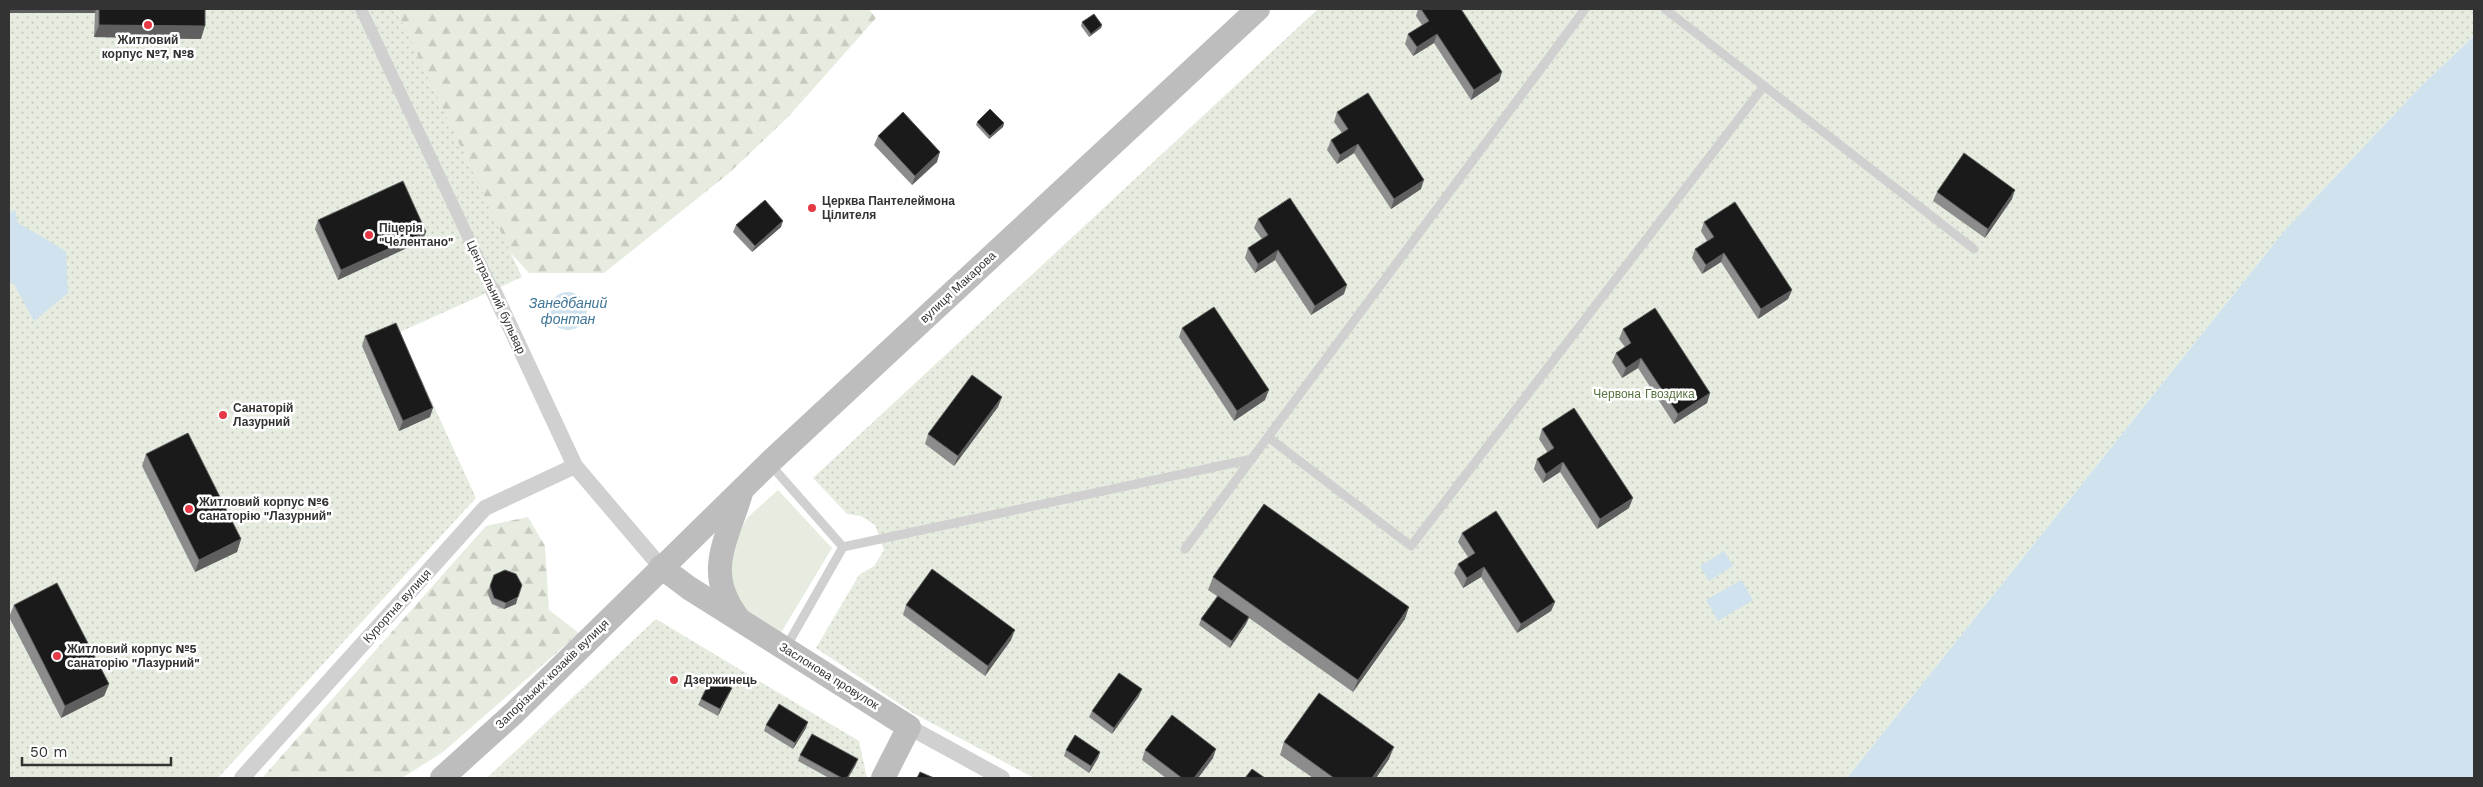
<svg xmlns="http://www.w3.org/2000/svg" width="2483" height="787" font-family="'Work Sans',sans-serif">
	<defs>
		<pattern id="forest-firs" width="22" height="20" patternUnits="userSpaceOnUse" patternTransform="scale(1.25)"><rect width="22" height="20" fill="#e6ecdf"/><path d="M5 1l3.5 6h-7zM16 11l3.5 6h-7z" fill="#c6cbc0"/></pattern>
		<pattern id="park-dots" width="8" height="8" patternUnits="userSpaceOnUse" patternTransform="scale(1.25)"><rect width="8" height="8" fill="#e6ecdf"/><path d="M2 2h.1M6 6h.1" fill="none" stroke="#c6cbc0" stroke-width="1.8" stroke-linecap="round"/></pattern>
	</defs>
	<rect width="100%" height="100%" fill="#fff"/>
	<path fill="#e6ecdf" d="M778,490l54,58 -53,88 -28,-16 -21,-31 -1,-18 10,-38 9,-16z"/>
	<g fill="url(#forest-firs)">
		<path d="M396,9h473l7,9 -87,98 -61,58 -124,99h-75l-33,-36z"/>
		<path d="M528,517l17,29 4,64 30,23 -136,119 -41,26h-140l224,-252z"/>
	</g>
	<g fill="url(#park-dots)">
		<path d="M9,9h387l126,268 -122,55 76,166 -258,280h-209z"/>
		<path d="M1318,9h1156v27l-52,49 -137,145 -438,548h-813l-121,-65 -97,-65 43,-73 15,-9 10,-16 -9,-25 -14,-9 -14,-2 -34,-36z"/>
		<path d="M656,619l203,122 8,37h-380z"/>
	</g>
	<g fill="#cfe2ee">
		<path d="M2474,36v742h-627l438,-548 137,-145z"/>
		<path d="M15,210l3,13 48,28 2,42 -34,28 -20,-37 -5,-3v-68z"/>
		<circle cx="568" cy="311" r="19"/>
		<path d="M1724,551l9,15 -24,15 -9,-15z"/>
		<path d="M1741,580l12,20 -35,21 -12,-21z"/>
	</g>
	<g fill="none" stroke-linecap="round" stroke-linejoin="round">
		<g stroke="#d0d0d0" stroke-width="9">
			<path d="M1665,9l309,240"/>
			<path d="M1268,437l143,109 353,-460"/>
			<path d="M769,463l74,84 -58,102"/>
			<path d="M843,547l409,-88"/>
			<path d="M1185,549l400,-540"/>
		</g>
		<path stroke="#d0d0d0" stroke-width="12" d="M361,9l132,281"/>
		<g stroke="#d0d0d0" stroke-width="16">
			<path d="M493,290l82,176 86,101"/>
			<path d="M909,727l93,51"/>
			<path d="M242,778l243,-270 90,-42"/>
		</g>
		<g stroke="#bdbdbd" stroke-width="24">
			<path d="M661,567l28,21 220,139 -26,51"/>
			<path d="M738,618c-35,-46 -11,-77 3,-125"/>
			<path d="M442,778l72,-65 255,-250 489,-454"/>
		</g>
	</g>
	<g fill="#8c8c8c">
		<path d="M9,9h196l-4,30 -107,-2 1,-24h-86z"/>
		<path d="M1418,9h43l41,63 -3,9 -28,19 -37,-57 -21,13 -8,-12 3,-10 14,-9 -6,-9z"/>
		<path d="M1082,22l20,3 -1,3 -12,9 -8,-11z"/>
		<path d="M1337,112l84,77 -30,20 -37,-56 -17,11 -10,-14 4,-10 11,-7 -8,-11z"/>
		<path d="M977,122l27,1 -1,4 -14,12 -13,-14z"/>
		<path d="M878,136l59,26 -25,23 -38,-40z"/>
		<path d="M1937,192l75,7 -27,39 -52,-37z"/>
		<path d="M1258,219l86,75 -33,21 -36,-55 -20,13 -10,-15 3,-10 14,-9 -8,-11z"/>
		<path d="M318,220l108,12 -4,9 -84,39 -23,-51z"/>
		<path d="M1704,222l88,68 -4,9 -30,20 -37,-57 -19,12 -10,-16 3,-9 12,-8 -6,-10z"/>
		<path d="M736,225l45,2 -29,25 -19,-20z"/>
		<path d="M1182,328l83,72 -31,21 -55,-84z"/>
		<path d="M1623,329l87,64 -3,10 -33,21 -36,-56 -16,10 -10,-16 4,-9 9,-6 -6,-8z"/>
		<path d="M365,336l65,81 -31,14 -37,-85z"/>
		<path d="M998,407l-44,59 -29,-22 3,-10z"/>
		<path d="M1542,429l87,79 -32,21 -37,-57 -17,11 -9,-14 3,-10 11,-6 -9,-14z"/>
		<path d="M146,454l95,85 -4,13 -42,20 -53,-106z"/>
		<path d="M1462,533l93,69 -4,9 -34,22 -36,-56 -18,11 -9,-15 4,-9 10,-7 -10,-15z"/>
		<path d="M1213,577l192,42 -52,73 -104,-74 -3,6 -16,24 -31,-23 2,-6 16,-23 -9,-6z"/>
		<path d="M490,586l26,18 -12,5 -12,-5 -5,-12z"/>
		<path d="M14,605l95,79 -5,12 -43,22 -52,-101z"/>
		<path d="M906,605l105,35 -26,36 -82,-61z"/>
		<path d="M732,688l-14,28 -20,-11 3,-6z"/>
		<path d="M1139,696l-27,38 -23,-17 3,-6z"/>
		<path d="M766,725l40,3 -13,21 -29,-18z"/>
		<path d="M1284,742l105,17 -13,19h-63l-33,-23z"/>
		<path d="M1066,750l34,2 -2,6 -9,15 -25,-17z"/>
		<path d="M1145,750l68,8 -15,20h-32l-24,-18z"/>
		<path d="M800,755l58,4 -3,7 -7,12h-19l-31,-17z"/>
	</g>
	<g fill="#5f5f5f">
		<path d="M9,9h87l-1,4h-86z"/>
		<path d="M99,25l106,1 -4,13 -107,-2z"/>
		<path d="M1102,25l-1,3 -12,9 2,-3z"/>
		<path d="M1437,34l-3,9 -21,13 4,-9z"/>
		<path d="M1502,72l-3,9 -28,19 3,-10z"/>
		<path d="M1004,123l-1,4 -14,12 1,-3z"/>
		<path d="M1358,144l-4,9 -17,11 3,-9z"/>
		<path d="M940,152l-3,10 -25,23 3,-9z"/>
		<path d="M1424,180l-3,9 -30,20 3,-10z"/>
		<path d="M2015,190l-3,9 -27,39 3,-9z"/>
		<path d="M783,221l-2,6 -29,25 3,-6z"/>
		<path d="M426,232l-4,9 -84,39 3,-10z"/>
		<path d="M1278,250l-3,10 -20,13 3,-9z"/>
		<path d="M1724,253l-3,9 -19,12 4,-9z"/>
		<path d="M1347,285l-3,9 -33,21 4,-9z"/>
		<path d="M1792,290l-4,9 -30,20 3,-10z"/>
		<path d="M1641,358l-3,10 -16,10 4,-10z"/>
		<path d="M1269,390l-4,10 -31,21 3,-10z"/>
		<path d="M1710,393l-3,10 -33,21 4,-10z"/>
		<path d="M1002,397l-4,10 -44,59 4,-10z"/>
		<path d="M433,408l-3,9 -31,14 4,-10z"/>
		<path d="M1563,462l-3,10 -17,11 3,-9z"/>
		<path d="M1633,498l-4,10 -32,21 3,-10z"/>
		<path d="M241,539l-4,13 -42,20 4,-12z"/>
		<path d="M1484,567l-3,10 -18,11 4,-10z"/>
		<path d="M518,597l-2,7 -12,5 2,-6z"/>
		<path d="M1555,602l-4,9 -34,22 4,-9z"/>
		<path d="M1409,607l-4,12 -52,73 5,-12z"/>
		<path d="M1249,617l-3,7 -16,24 2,-7z"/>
		<path d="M1015,630l-4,10 -26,36 3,-10z"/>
		<path d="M109,684l-5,12 -43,22 4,-12z"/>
		<path d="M732,688l-14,28 2,-7z"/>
		<path d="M1142,689l-3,7 -27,38 2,-6z"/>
		<path d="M808,722l-2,6 -13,21 2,-6z"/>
		<path d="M1394,747l-5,12 -13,19h-4z"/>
		<path d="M1216,749l-3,9 -15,20h-4z"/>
		<path d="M1100,752l-2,6 -9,15 2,-7z"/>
		<path d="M858,759l-3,7 -7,12h-1z"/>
	</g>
	<g fill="#1a1a1a" stroke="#5f5f5f">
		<path d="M99,9h106v17l-106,-1z"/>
		<path d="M1421,9h40l41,63 -28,18 -37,-56 -20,13 -9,-13 21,-13z"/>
		<path d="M1094,14l8,11 -11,9 -9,-12z"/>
		<path d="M1368,93l56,87 -30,19 -36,-55 -18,11 -9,-15 17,-11 -11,-17z"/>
		<path d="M990,109l14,14 -14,13 -13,-14z"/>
		<path d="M903,112l37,40 -25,24 -37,-40z"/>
		<path d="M1964,153l51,37 -27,39 -51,-37z"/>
		<path d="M403,181l23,51 -85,38 -23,-50z"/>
		<path d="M1290,198l57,87 -32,21 -37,-56 -20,14 -10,-16 20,-13 -10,-16z"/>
		<path d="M765,200l18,21 -28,25 -19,-21z"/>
		<path d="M1735,202l57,88 -31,19 -37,-56 -18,12 -11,-16 19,-12 -10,-15z"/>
		<path d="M1214,307l55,83 -32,21 -55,-83z"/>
		<path d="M1655,308l55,85 -32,21 -37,-56 -15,10 -10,-15 15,-10 -8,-14z"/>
		<path d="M396,323l37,85 -30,13 -38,-85z"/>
		<path d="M972,375l30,22 -44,59 -30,-22z"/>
		<path d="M1574,408l59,90 -33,21 -37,-57 -17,12 -9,-15 17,-11 -12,-19z"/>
		<path d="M188,433l53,106 -42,21 -53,-106z"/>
		<path d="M1264,504l145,103 -51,73 -145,-103z"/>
		<path d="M1496,511l59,91 -34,22 -37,-57 -17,11 -9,-14 17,-11 -13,-20z"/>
		<path d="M932,569l83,61 -27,36 -82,-61z"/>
		<path d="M505,570l11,4 6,11 -4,12 -12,6 -12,-5 -4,-12 4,-11z"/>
		<path d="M57,583l52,101 -44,22 -51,-101z"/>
		<path d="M1218,596l31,21 -17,24 -31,-22z"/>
		<path d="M1119,673l23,16 -28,39 -22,-17z"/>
		<path d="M712,677l20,11 -12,21 -19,-10z"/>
		<path d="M1319,693l75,54 -22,31h-38l-50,-36z"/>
		<path d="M779,704l29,18 -13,21 -29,-18z"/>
		<path d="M1172,715l44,34 -22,29h-12l-37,-28z"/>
		<path d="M812,734l46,25 -11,19h-5l-42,-23z"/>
		<path d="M1075,735l25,17 -9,14 -25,-16z"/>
		<path d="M1252,769l13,9h-20z"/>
		<path d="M920,772l14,6h-17z"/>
	</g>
	<g fill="#e63946" stroke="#fff" stroke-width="2">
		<circle cx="148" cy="25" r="5"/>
		<circle cx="812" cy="208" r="5"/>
		<circle cx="369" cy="235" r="5"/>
		<circle cx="223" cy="415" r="5"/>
		<circle cx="189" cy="509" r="5"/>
		<circle cx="57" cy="656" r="5"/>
		<circle cx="674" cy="680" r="5"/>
	</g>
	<g text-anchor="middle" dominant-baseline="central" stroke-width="5" stroke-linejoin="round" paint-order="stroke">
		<g font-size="12" font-weight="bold" fill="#333" stroke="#fff" text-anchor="start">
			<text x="148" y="40" text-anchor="middle">Житловий<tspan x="148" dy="14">корпус №7, №8</tspan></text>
			<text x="822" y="201">Церква Пантелеймона<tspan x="822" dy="14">Цілителя</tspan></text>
			<text x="379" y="228">Піцерія<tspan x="379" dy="14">"Челентано"</tspan></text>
			<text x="233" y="408">Санаторій<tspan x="233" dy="14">Лазурний</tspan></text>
			<text x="199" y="502">Житловий корпус №6<tspan x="199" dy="14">санаторію "Лазурний"</tspan></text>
			<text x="67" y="649">Житловий корпус №5<tspan x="67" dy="14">санаторію "Лазурний"</tspan></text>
			<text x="684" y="680">Дзержинець</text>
		</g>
		<g font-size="12" fill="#333" stroke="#fff">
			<text transform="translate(958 287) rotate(-43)">вулиця Макарова</text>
			<text transform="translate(496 297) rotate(65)">Центральний бульвар</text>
			<text transform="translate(397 606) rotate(-48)">Курортна вулиця</text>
			<text transform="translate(552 674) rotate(-44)">Запорізьких козаків вулиця</text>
			<text transform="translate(829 676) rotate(32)">Заслонова провулок</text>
		</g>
		<g font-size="12" fill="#56703f" stroke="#fff">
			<text x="1644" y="394">Червона Гвоздика</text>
		</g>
		<g font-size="14" font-style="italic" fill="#3f7597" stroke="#fff">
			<text x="568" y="303">Занедбаний<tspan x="568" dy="16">фонтан</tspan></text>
		</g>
	</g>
	<rect width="2483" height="787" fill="none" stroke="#333333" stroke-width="20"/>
	<path d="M22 757v8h149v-8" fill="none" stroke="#333333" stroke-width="2.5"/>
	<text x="30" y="757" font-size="15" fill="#333333" stroke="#ffffff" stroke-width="4" paint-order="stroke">50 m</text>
</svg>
